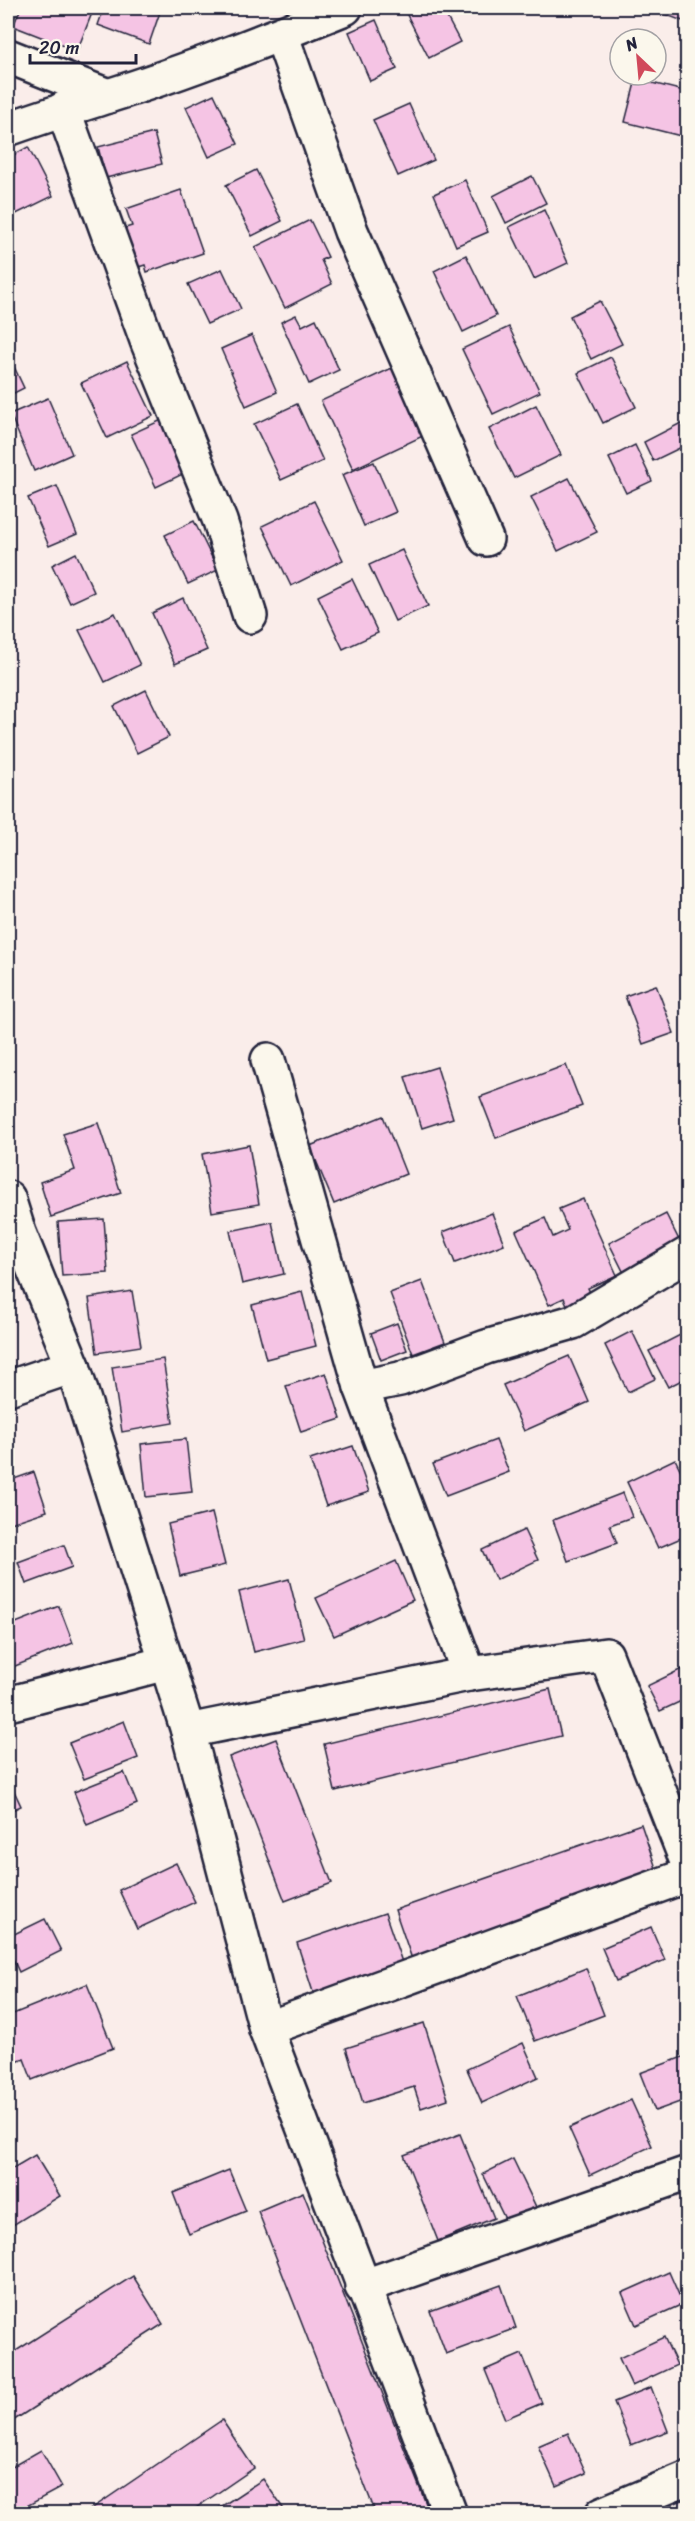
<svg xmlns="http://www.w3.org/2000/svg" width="695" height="2521" font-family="Sriracha,sans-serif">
	<rect width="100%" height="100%" fill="#faedea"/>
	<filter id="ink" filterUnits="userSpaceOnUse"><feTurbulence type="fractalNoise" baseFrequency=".0167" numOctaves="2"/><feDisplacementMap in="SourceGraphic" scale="12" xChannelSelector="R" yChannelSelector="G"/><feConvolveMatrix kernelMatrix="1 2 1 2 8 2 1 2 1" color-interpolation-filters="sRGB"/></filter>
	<g filter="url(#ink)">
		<g fill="#f5c4e4" stroke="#22223b" stroke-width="1.5">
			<path d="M21,8h73l-17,43 -64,-25z"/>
			<path d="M104,8h52l5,1 -12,35 -51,-19z"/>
			<path d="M406,8h36l18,34 -31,16 -25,-49z"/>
			<path d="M648,8h40v15z"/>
			<path d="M376,20l21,49 -27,12 -21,-49z"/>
			<path d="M636,79l52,13v35l-3,10 -60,-15z"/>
			<path d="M214,94l24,50 -29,13 -23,-50z"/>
			<path d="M409,104l25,56 -36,16 -25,-56z"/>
			<path d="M154,133l8,31 -56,14 -8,-31z"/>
			<path d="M28,147l25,49 -45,22v-60z"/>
			<path d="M256,170l26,51 -30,15 -26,-51z"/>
			<path d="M532,176l14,27 -40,20 -13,-27z"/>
			<path d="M465,180l23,52 -32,14 -22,-52z"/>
			<path d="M181,190l22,63 -56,19 -2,-7 -13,4 -13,-39 13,-4 -6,-17z"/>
			<path d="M544,210l24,53 -34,16 -25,-52z"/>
			<path d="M310,220l18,37 -7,3 11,24 -47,24 -30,-61z"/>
			<path d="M466,255l30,61 -33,16 -29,-61z"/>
			<path d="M222,269l19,40 -34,15 -19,-40z"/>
			<path d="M600,301l22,43 -31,15 -21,-43z"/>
			<path d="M296,315l6,11 14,-7 23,51 -30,14 -28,-62z"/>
			<path d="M509,327l31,65 -47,22 -31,-65z"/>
			<path d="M252,335l25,57 -31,14 -25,-57z"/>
			<path d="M8,354l16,34 -16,8z"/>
			<path d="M611,357l25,50 -33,16 -25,-50z"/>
			<path d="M127,361l26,55 -46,22 -26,-55z"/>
			<path d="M392,368l33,67 -72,34 -32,-68z"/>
			<path d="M48,398l24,56 -38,17 -24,-57z"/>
			<path d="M297,404l26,57 -42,19 -27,-56z"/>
			<path d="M536,405l25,50 -47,23 -25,-49z"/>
			<path d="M166,418l25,52 -35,17 -25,-53z"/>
			<path d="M681,423l7,14v7l-35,17 -9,-19z"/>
			<path d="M635,445l17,36 -26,12 -17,-35z"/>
			<path d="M374,462l22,50 -32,14 -22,-51z"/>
			<path d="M569,478l28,54 -39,19 -27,-54z"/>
			<path d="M57,486l20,48 -28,12 -21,-48z"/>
			<path d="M314,501l29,59 -52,26 -29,-60z"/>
			<path d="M194,521l24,49 -30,14 -23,-49z"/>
			<path d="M402,550l26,56 -33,15 -26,-56z"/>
			<path d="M76,553l18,39 -24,11 -18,-38z"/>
			<path d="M352,579l26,54 -35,16 -25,-53z"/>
			<path d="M183,598l24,52 -32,14 -23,-51z"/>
			<path d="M115,613l25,52 -35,17 -26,-52z"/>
			<path d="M146,690l23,47 -32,16 -23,-47z"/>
			<path d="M656,985l18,48 -31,11 -18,-48z"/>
			<path d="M566,1065l16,41 -86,32 -16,-41z"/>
			<path d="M437,1067l16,51 -31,10 -17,-51z"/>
			<path d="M383,1116l23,58 -72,30 -24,-58z"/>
			<path d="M98,1123l23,70 -70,24 -11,-35 35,-12 -12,-36z"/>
			<path d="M249,1145l10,59 -47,8 -10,-58z"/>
			<path d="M583,1199l34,76 -29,13 7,15 -24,11 -7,-16 -15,7 -33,-74 29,-13 8,19 15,-7 -9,-21z"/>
			<path d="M492,1213l12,31 -49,19 -12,-31z"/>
			<path d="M666,1214l15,30 -57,29 -15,-30z"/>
			<path d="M104,1219l4,54 -46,3 -4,-54z"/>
			<path d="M272,1222l12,52 -42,10 -12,-53z"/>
			<path d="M422,1281l23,61 -32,12 -23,-61z"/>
			<path d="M132,1291l9,55 -44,7 -8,-55z"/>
			<path d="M302,1292l14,54 -50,13 -14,-54z"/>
			<path d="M397,1323l10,27 -26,10 -10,-27z"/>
			<path d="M632,1331l23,48 -27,13 -23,-47z"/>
			<path d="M688,1331v46l-20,10 -19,-36z"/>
			<path d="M569,1356l20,46 -65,29 -21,-46z"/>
			<path d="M163,1359l10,64 -51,9 -10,-65z"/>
			<path d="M326,1373l15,46 -40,13 -15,-46z"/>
			<path d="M186,1439l6,53 -46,5 -5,-53z"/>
			<path d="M496,1440l13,32 -63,24 -13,-32z"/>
			<path d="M353,1446l16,46 -43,14 -16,-46z"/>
			<path d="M675,1459l13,26v50l-30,13 -31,-66z"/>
			<path d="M34,1472l13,39 -39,13v-43z"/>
			<path d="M623,1493l9,24 -22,8 7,18 -49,18 -15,-41z"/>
			<path d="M212,1513l13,52 -45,11 -12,-52z"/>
			<path d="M524,1530l14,30 -42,20 -14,-30z"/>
			<path d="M64,1545l8,22 -46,17 -8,-22z"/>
			<path d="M396,1561l17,39 -79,36 -18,-38z"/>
			<path d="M289,1579l15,60 -50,13 -15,-60z"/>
			<path d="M59,1606l14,37 -63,25 -2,-6v-36z"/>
			<path d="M686,1667l2,31 -28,13 -13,-25z"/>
			<path d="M550,1689l11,47 -226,55 -11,-47z"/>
			<path d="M124,1721l14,37 -54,21 -15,-36z"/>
			<path d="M276,1739l56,144 -47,18 -56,-144z"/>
			<path d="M124,1772l13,32 -50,21 -13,-33z"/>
			<path d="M8,1778l13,28 -13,6z"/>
			<path d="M641,1824l18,53 -246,85 -18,-52z"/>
			<path d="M176,1863l19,39 -58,27 -18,-39z"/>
			<path d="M385,1913l18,52 -89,30 -17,-52z"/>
			<path d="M45,1919l16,32 -42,21 -11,-24v-11z"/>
			<path d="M651,1927l14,33 -49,21 -14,-33z"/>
			<path d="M586,1968l18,47 -69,26 -18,-45z"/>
			<path d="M87,1984l26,64 -81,32 -8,-21 -15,6 -1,-49z"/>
			<path d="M424,2023l24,76 -27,9 -7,-21 -51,16 -17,-55z"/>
			<path d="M523,2043l15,34 -56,26 -15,-34z"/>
			<path d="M688,2055v44l-33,12 -15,-38z"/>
			<path d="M631,2100l21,46 -62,29 -21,-47z"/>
			<path d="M460,2134l34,84 -56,23 -34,-86z"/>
			<path d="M35,2155l25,41 -52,32v-57z"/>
			<path d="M513,2159l24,50 -30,14 -24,-49z"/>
			<path d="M229,2170l17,41 -57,23 -16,-41z"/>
			<path d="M303,2192l127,322h-54l-118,-303z"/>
			<path d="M669,2272l14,32 -47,21 -14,-32z"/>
			<path d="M133,2276l30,48 -155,100v-68z"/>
			<path d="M501,2285l15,43 -70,26 -16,-43z"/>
			<path d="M664,2337l13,28 -45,21 -13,-28z"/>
			<path d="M522,2354l20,49 -37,16 -20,-49z"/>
			<path d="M651,2387l17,44 -37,14 -17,-43z"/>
			<path d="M222,2420l32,48 -67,46h-103z"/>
			<path d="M568,2433l18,40 -30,13 -18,-40z"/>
			<path d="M41,2450l21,37 -50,27 -4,-9v-36z"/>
			<path d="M263,2479l24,35h-64l-4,-6z"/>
		</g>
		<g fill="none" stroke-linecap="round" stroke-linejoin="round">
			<defs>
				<g id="minor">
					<path d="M281,34l70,197 135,308"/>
					<path d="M8,56l100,40"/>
					<path d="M63,109l85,234 72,178 30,95"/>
					<path d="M8,129c33,-12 66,-22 100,-33 80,-25 160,-57 237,-88"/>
					<path d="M268,1060l93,327 108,287"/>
					<path d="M8,1198l11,35 54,133 115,365 78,298 184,485"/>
					<path d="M361,1387l39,-8 86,-32 87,-25 115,-68"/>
					<path d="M8,1388l65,-22"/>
					<path d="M8,1704l158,-41"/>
					<path d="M188,1731l281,-57 137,-19 82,209"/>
					<path d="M266,2029l422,-154"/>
					<path d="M362,2287l326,-114"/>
					<path d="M602,2514l86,-36"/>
				</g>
			</defs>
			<use href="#minor" stroke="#22223b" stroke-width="38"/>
			<use href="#minor" stroke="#fbf7ec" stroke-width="33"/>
		</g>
	</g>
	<rect width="695" height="2521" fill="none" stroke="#fbf7ec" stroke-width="30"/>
	<rect x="15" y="15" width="665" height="2491" fill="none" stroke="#22223b" stroke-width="2" filter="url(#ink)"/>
	<g transform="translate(638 57) rotate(334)"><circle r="28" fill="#fbf7ec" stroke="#a4a2a5" stroke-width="1.5"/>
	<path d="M0-4.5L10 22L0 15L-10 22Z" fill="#d1495b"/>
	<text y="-9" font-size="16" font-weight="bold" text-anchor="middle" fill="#22223b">N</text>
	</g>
	<path d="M30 54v9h106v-9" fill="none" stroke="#22223b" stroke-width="3"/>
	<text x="39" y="54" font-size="18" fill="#22223b" stroke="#fbf7ec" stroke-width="4.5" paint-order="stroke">20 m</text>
</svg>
